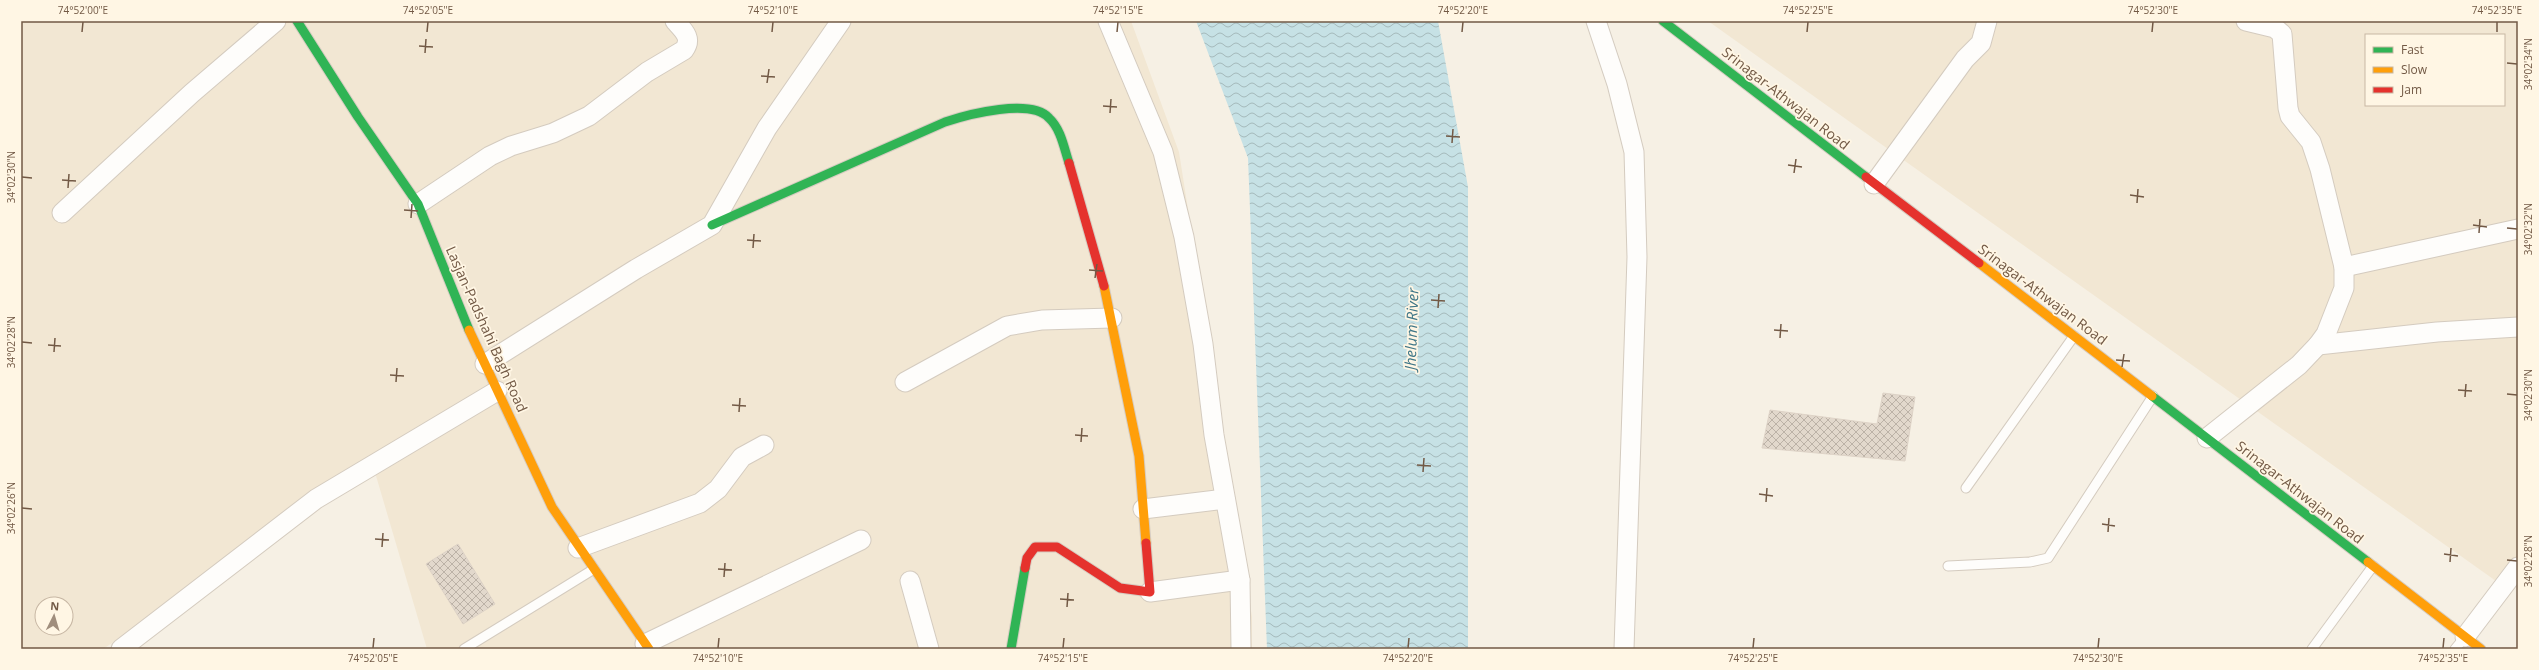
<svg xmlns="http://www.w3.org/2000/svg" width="2539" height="670" font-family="'Open Sans',sans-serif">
	<defs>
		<pattern id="water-waves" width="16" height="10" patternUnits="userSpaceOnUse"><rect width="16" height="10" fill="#c6e1e5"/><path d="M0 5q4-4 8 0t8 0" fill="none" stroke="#a5b9bb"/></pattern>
		<pattern id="building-cross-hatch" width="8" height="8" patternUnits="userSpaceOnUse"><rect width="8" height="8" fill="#e2d8cc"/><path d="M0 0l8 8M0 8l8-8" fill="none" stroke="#bcb2a7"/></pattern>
	</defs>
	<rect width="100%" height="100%" fill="#f6f0e4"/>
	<g fill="#f2e7d3" fill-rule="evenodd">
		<path d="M21,21h1110l48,131 73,465v32h-825l-53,-180 -271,180h-82zM42,604h24v24h-24z"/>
		<path d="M1708,21h810v551l-15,14zM2366,35h138v70h-138z"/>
	</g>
	<path fill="url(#water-waves)" d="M1196,21h242l30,166v462h-201l-19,-491z"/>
	<g fill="url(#building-cross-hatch)" stroke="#ded3c7">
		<path d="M1883,393l32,4 -10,64 -143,-13 8,-38 107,14z"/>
		<path d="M458,544l37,60 -32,20 -37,-60z"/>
	</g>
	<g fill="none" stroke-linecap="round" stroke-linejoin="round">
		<defs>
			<g id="lane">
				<path d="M1966,488l108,-152"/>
				<path d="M1948,566l82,-4 18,-4 105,-162"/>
				<path d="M464,649l130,-80"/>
				<path d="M2312,649l61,-83"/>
				<path d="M2455,649l10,-12"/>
			</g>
			<g id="street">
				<path d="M1108,21l55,131 21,85 19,107 11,91 26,145 1,69"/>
				<path d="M1596,21l21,63 17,68 3,105 -13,392"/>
				<path d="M1874,184l91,-125 16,-16 6,-22"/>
				<path d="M418,204l72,-48 21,-10 42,-13 36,-17 58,-44 37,-22c9,-12 -1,-20 -9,-29"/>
				<path d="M62,213l130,-120 84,-72"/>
				<path d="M2344,267l174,-38"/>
				<path d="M2318,345l119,-13 81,-5"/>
				<path d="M485,364l151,-95 76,-44 55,-97 74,-107"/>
				<path d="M905,382l102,-56 35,-6 70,-2"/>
				<path d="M2207,438l92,-73 19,-20 8,-11 18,-46v-21l-24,-98 -9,-27 -21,-26 -2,-8 -6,-74 -7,-6 -29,-7"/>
				<path d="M1143,509l82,-10"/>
				<path d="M578,548l122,-45 18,-14 24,-32 22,-12"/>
				<path d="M910,581l19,68"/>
				<path d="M1150,592l90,-12"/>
				<path d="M2465,637l53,-70"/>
				<path d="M645,644l216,-104"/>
				<path d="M121,649l195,-150 181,-108"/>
			</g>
			<g id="fast">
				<path d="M297,21l61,96 60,87 51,126"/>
				<path d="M1663,21l203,156"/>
				<path d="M712,225l233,-103c24,-8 86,-24 104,-4 12,11 15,30 20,45"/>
				<path d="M2152,396l216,166"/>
				<path d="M1011,649l14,-81"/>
			</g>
			<g id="slow">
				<path d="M1979,263l173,133"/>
				<path d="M1104,286l35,170 7,87"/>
				<path d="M469,330l83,177 97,142"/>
				<path d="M2368,562l113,87"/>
			</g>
			<g id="jam">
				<path d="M1069,163l35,123"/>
				<path d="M1866,177l113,86"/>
				<path d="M1025,568l2,-10 8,-11h22l63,41 30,4 -4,-49"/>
			</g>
		</defs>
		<use href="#lane" stroke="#d4cbbf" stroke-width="11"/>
		<use href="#street" stroke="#d4cbbf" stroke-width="21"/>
		<use href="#fast" stroke="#d6ccc1" stroke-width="11"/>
		<use href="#slow" stroke="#d6ccc1" stroke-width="11"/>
		<use href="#jam" stroke="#d6ccc1" stroke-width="11"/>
		<use href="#lane" stroke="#fefdfb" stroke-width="9"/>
		<use href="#street" stroke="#fefdfb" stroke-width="19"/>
		<use href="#fast" stroke="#30b455" stroke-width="9"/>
		<use href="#slow" stroke="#ff9f0a" stroke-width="9"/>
		<use href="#jam" stroke="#e5322d" stroke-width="9"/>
	</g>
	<path fill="none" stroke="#725945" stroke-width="1.5" d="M82,32l1,-10M427,32l1,-10M772,32l1,-10M1117,32l1,-10M1462,32l1,-10M1807,32l1,-10M2152,32l1,-10M2497,32v-10M419,46l14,1M425,53l1,-14M2507,63l10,1M761,76l14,1M767,83l2,-14M1103,106l14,1M1110,113l1,-14M1446,136l14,1M1452,143l1,-14M1788,165l14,2M1794,173l2,-14M22,177l10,1M62,180l14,1M68,188l1,-14M2130,195l14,2M2137,203l1,-14M404,210l14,1M411,218l1,-14M2473,225l14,2M2507,228l10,1M2479,233l1,-14M747,240l14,1M753,248l1,-14M1089,270l14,1M1095,278l2,-14M1431,300l14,1M1438,308l1,-14M1774,330l14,1M1780,338l1,-14M22,342l10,1M48,345l13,1M54,352l1,-14M2116,360l14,1M2122,367l2,-13M390,375l14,1M396,382l1,-14M2458,390l14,1M2507,394l10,1M2465,397l1,-13M732,405l14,1M739,412l1,-14M1075,435l13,1M1081,442l1,-14M1417,465l14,1M1423,472l1,-14M1759,494l14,2M1766,502l1,-14M22,508l10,1M2102,524l13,2M2108,532l1,-14M375,539l14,1M382,547l1,-14M2444,554l14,2M2507,560l10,1M2450,562l1,-14M718,569l14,1M724,577l1,-14M1060,599l14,1M1067,607l1,-14M373,648l1,-10M718,648l1,-10M1063,648l1,-10M1408,648l1,-10M1753,648l1,-10M2098,648l1,-10M2443,648l1,-10"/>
	<g text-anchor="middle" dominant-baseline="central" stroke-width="3.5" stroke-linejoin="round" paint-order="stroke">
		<g font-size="14" fill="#725945" stroke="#fff6e4">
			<text transform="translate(1786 98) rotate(38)">Srinagar-Athwajan Road</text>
			<text transform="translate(2043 294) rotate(37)">Srinagar-Athwajan Road</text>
			<text transform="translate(487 329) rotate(66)">Lasjan-Padshahi Bagh Road</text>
			<text transform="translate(2300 492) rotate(38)">Srinagar-Athwajan Road</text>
		</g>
		<g font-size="15" font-style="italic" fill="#3f7687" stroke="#fff6e4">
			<text transform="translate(1411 329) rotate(-88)">Jhelum River</text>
		</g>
	</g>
	<rect width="2539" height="670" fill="none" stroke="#fff6e4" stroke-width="44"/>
	<rect x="2365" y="34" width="140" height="72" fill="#fff6e4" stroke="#c7b7a4"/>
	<rect x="2373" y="47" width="20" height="6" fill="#30b455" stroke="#c7b7a4"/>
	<text x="2401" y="54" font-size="12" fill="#725945">Fast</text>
	<rect x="2373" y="67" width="20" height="6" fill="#ff9f0a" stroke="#c7b7a4"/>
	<text x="2401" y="74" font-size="12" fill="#725945">Slow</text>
	<rect x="2373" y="87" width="20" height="6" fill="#e5322d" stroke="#c7b7a4"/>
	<text x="2401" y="94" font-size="12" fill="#725945">Jam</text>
	<g transform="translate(54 616) rotate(5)"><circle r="19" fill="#fff6e4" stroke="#c7b7a4"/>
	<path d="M0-3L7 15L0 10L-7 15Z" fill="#a08e7d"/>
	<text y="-6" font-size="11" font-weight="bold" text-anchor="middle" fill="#725945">N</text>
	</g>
	<rect x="22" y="22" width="2495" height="626" fill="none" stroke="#725945" stroke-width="1.5"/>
	<g font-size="10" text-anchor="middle" fill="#725945">
		<text x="83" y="14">74°52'00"E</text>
		<text x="428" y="14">74°52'05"E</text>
		<text x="773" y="14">74°52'10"E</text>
		<text x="1118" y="14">74°52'15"E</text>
		<text x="1463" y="14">74°52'20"E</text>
		<text x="1808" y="14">74°52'25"E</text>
		<text x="2153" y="14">74°52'30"E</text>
		<text x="2497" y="14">74°52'35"E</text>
		<text transform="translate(2528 64) rotate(-90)" y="4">34°02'34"N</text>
		<text transform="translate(11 177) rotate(-90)" y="4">34°02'30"N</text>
		<text transform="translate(2528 229) rotate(-90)" y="4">34°02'32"N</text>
		<text transform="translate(11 342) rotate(-90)" y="4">34°02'28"N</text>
		<text transform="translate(2528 395) rotate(-90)" y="4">34°02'30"N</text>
		<text transform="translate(11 508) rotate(-90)" y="4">34°02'26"N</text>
		<text transform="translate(2528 561) rotate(-90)" y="4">34°02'28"N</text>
		<text x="373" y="662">74°52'05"E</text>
		<text x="718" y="662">74°52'10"E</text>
		<text x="1063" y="662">74°52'15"E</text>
		<text x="1408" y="662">74°52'20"E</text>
		<text x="1753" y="662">74°52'25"E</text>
		<text x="2098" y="662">74°52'30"E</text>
		<text x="2443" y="662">74°52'35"E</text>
	</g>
</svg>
